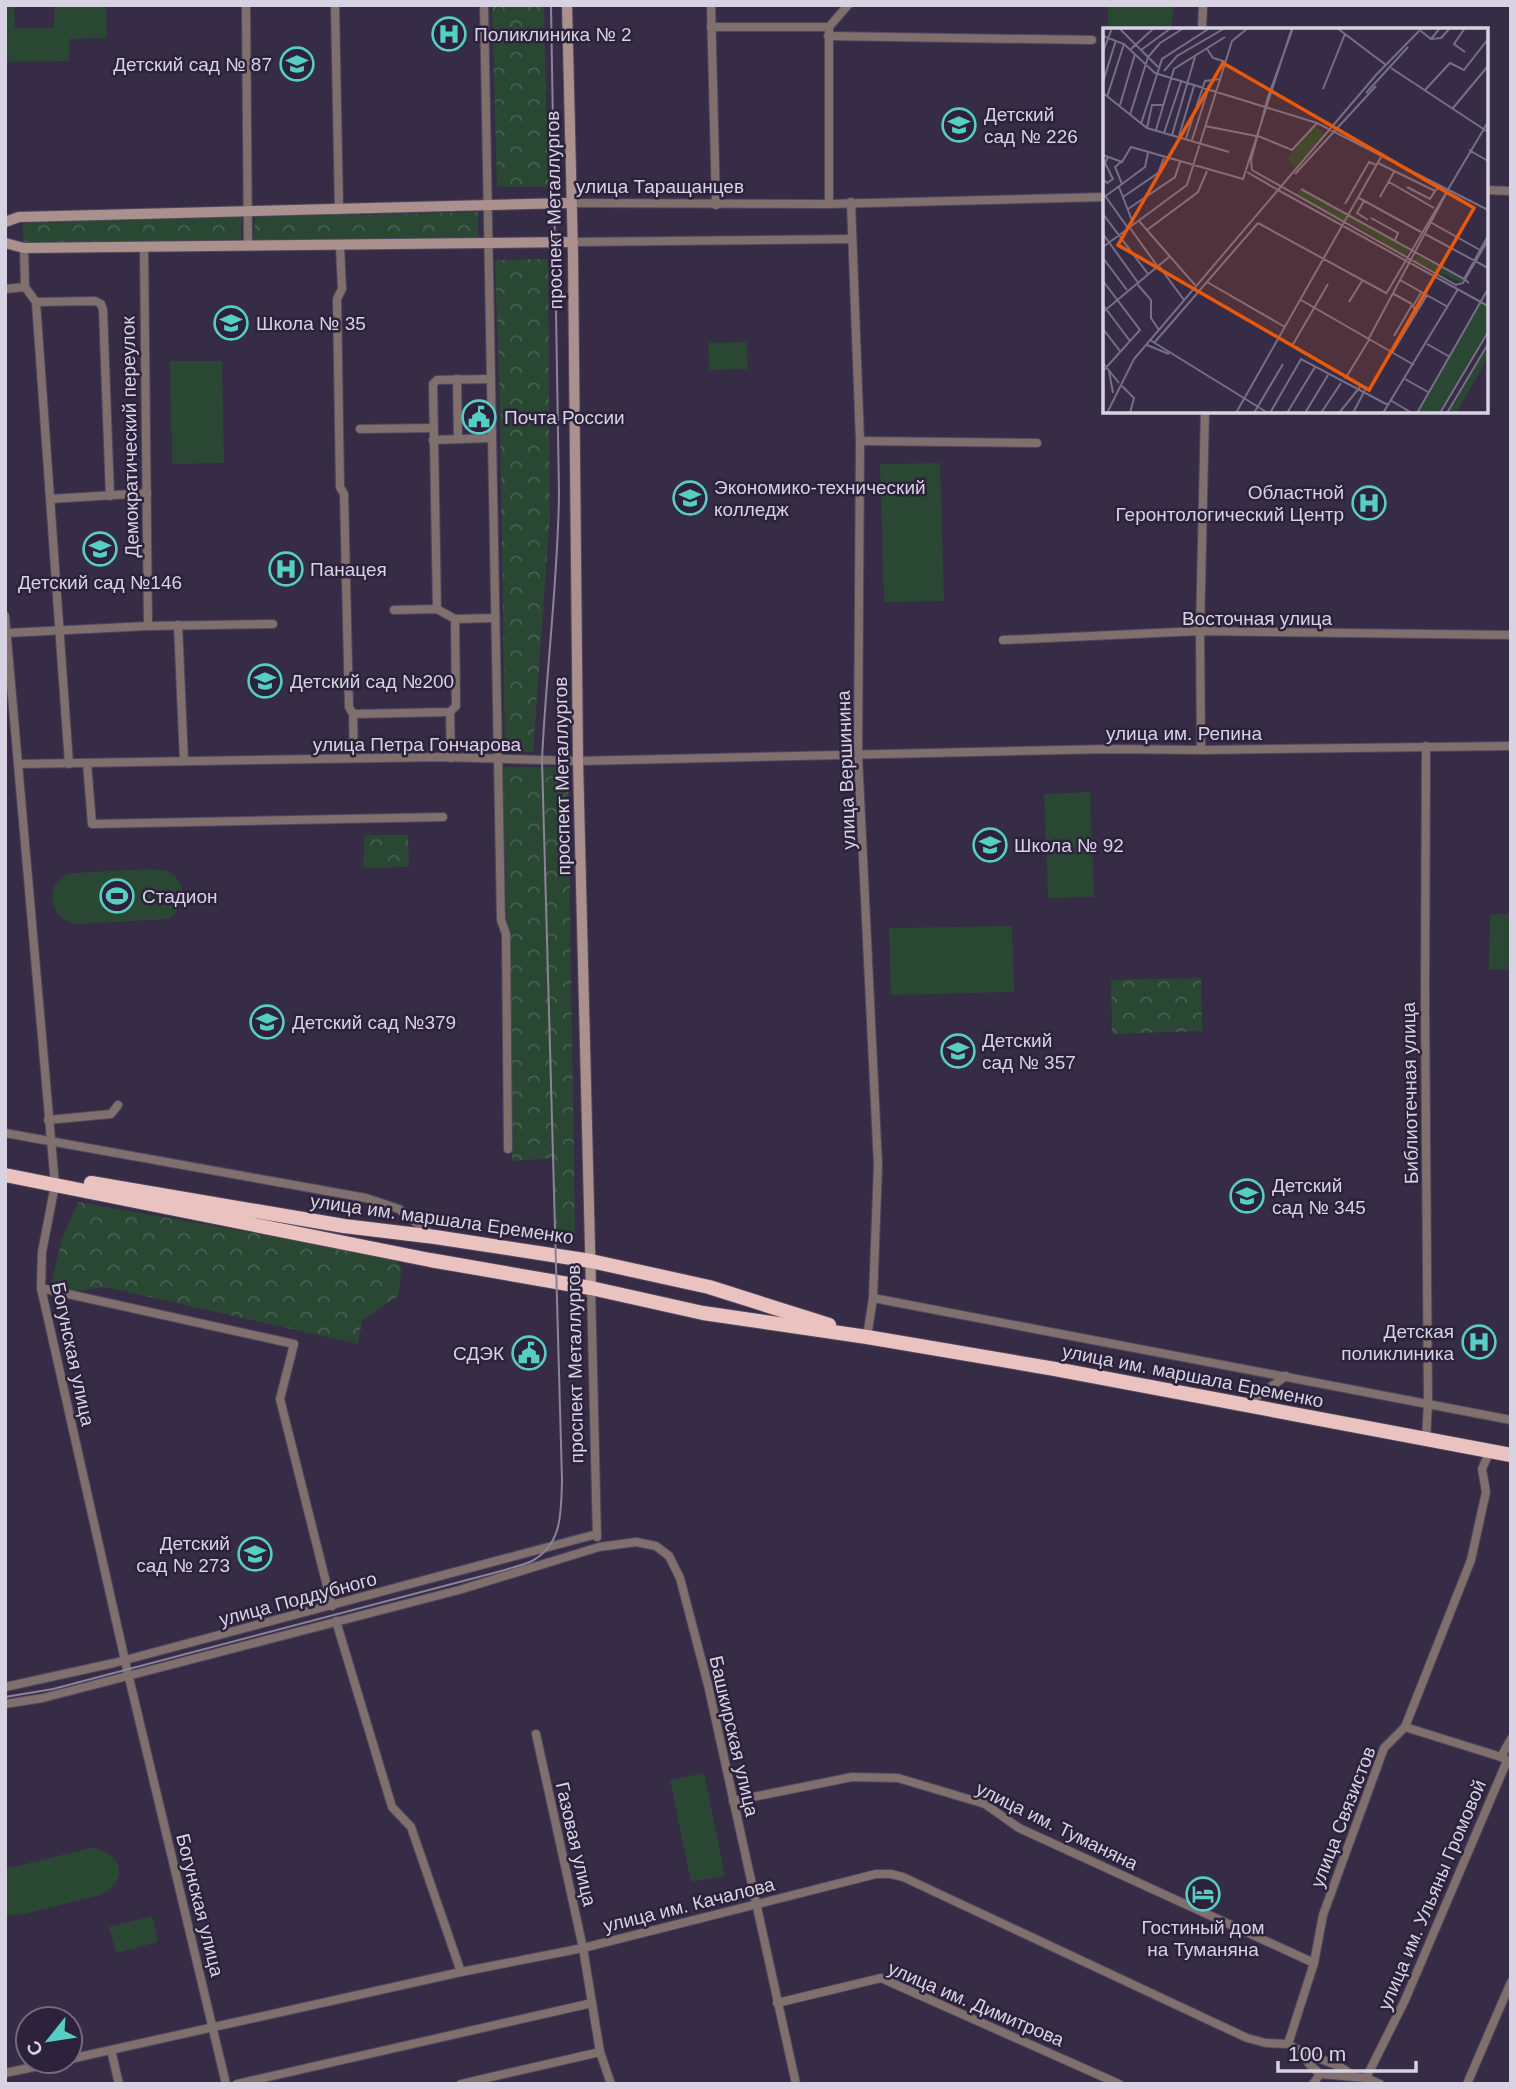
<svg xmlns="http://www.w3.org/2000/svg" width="1516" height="2089" font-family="Arial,sans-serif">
	<defs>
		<pattern id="park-crowns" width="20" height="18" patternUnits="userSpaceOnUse" patternTransform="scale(1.75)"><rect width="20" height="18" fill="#294732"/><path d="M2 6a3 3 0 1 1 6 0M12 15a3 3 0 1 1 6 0" fill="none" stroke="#476150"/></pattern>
	</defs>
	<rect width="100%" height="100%" fill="#362c46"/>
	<g fill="url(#park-crowns)">
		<path d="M492,5h52l4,182h-51z"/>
		<path d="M478,212v29l-225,2 2,-26z"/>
		<path d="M242,216l-1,27 -218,1v-23z"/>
		<path d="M548,259l2,256 -17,237h-28l-5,-345 -5,-147z"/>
		<path d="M503,767h65l7,469 -21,1v-79l-42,3z"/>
		<path d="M364,835h44l1,32 -45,1z"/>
		<path d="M1201,978l1,53 -90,3 -1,-54z"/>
		<path d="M78,1202l317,56 7,10 -4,28 -36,24 -4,24 -253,-57 -49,7 -5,-10 11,-46z"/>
	</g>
	<g fill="#294732">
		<path d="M5,5h9l1,23h39v-23h52l1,33 -38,1v22l-64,1z"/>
		<path d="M1108,5h65l-1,21h-64z"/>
		<path d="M747,342l1,27 -39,1 -1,-27z"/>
		<path d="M222,361l2,102 -52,1 -2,-103z"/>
		<path d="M940,463l4,138 -60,1 -4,-138z"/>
		<path d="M1090,792l4,105 -46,1 -4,-104z"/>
		<path d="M147,869l22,2c18,12 17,37 -1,48l-90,5c-31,-2 -36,-46 -5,-51z"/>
		<path d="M1490,914h21v55l-22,1z"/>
		<path d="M1012,926l2,66 -123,3 -2,-67z"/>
		<path d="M704,1773l21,103 -34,6 -21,-102z"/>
		<path d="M90,1848c32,2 41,34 10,47l-76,19 -19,2v-47z"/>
		<path d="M152,1916l6,26 -42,11 -7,-26z"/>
	</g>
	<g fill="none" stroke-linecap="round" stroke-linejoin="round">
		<defs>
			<g id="street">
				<path d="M246,5l2,241"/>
				<path d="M335,5l4,205"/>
				<path d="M484,5l17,915 5,14 2,215"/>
				<path d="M711,5l5,200"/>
				<path d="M711,27h118l19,-22"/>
				<path d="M1202,30l1,-25"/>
				<path d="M828,36l264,4"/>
				<path d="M1486,190l25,1"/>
				<path d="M851,202l9,239 -2,315 20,409 -5,133 -6,39"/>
				<path d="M570,203l259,1 276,-7"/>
				<path d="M829,204v-177"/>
				<path d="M573,242l279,-3"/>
				<path d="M340,246l2,43 -5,10 3,188 4,7 5,213 4,7 1,44"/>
				<path d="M24,248l1,39"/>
				<path d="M144,248l4,378"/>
				<path d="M5,289l20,-2 11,15 33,462"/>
				<path d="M36,302l59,-1 6,3 2,6 7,186"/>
				<path d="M457,379l1,60"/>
				<path d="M360,429l72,-1"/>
				<path d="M433,440l58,-2"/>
				<path d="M860,441l177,2"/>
				<path d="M50,499l97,-6"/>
				<path d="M437,609l-4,-225 4,-4 53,-1"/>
				<path d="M394,610l43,-1 18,10 39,-1"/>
				<path d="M5,616l50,569 -13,67 -1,36 85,377 100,419"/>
				<path d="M178,625l6,136"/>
				<path d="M7,633l141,-7 125,-2"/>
				<path d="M1003,640l197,-9 311,4"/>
				<path d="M450,712l1,46"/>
				<path d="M353,714l97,-2 6,-6 -1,-87"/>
				<path d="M1201,750l-1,-119 5,-220"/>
				<path d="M87,763l5,61 351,-7"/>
				<path d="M18,764l424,-7 136,4 531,-12 92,1 310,-4"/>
				<path d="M48,1120l63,-6 7,-9"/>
				<path d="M5,1133l361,65 33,11 33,26"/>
				<path d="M41,1288l253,56 -14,55 52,207"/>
				<path d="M591,1288l6,249"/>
				<path d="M873,1298l638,122"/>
				<path d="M1245,1405l41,-29"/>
				<path d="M1426,1440l2,-37 -3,-401 1,-256"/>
				<path d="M336,1621l56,186 19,20 50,145"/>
				<path d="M5,1687l109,-24 483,-129"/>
				<path d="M5,1704l38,-6 416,-108 140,-43 37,-5 20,4 13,10 11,22 28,107 88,399"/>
				<path d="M1405,1727l96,30 10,5"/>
				<path d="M536,1734l47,214 17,104 11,32"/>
				<path d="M1501,1757l10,-18"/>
				<path d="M733,1801l119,-24 46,1 87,26 34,24 295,135"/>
				<path d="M777,2003l104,-25 238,106"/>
				<path d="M1288,2044l26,-81 9,-48 61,-167 21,-21 66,-167 15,-68 -4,-23 8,-18"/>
				<path d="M111,2050l8,34"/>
				<path d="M1302,2052l37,14 13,9"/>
				<path d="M70,2059l391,-87 122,-24 293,-74h15l12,3 344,161 19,5 22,1 14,8 7,12 11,10 46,4 14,6"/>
				<path d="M5,2073l57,-12"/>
				<path d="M1366,2078l39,-78 102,-239"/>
				<path d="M237,2084l355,-81"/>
				<path d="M461,2084l139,-32"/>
				<path d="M1313,2084l7,-10"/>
				<path d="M1467,2084l44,-102"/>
			</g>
			<g id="secondary">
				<path d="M567,5l6,250 5,506 13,527"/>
				<path d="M5,222l14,-5 551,-14"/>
				<path d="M5,243l19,5 549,-6"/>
			</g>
			<g id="highway">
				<path d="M5,1175l425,85 161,28 112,25 164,24 188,32 456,86"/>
				<path d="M91,1183l253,43 91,11 156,24 118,26 120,38"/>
			</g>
		</defs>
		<use href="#street" stroke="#50475f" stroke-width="10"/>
		<use href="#secondary" stroke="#50475f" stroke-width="12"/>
		<use href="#highway" stroke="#50475f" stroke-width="16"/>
		<use href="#street" stroke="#7f6f6d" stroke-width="8"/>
		<use href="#secondary" stroke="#ab918e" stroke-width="10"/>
		<use href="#highway" stroke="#eac2bf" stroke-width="14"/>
		<path stroke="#8b8398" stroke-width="2" d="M5,1697l48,-8 452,-119c8,-3 19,-5 27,-9 31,-17 29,-50 30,-81l-20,-720c4,-89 16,-178 17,-267l-8,-488"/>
	</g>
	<defs>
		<symbol id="hospital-ring" viewBox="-11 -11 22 22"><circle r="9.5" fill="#2c223b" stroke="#56cec4" stroke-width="1.5"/><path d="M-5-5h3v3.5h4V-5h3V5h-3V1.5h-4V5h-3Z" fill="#56cec4"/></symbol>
		<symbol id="school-ring" viewBox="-11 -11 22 22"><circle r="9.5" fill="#2c223b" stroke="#56cec4" stroke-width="1.5"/><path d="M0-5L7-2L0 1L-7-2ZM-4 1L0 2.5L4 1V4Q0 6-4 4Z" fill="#56cec4"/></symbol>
		<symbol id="civic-ring" viewBox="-11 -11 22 22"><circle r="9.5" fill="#2c223b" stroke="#56cec4" stroke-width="1.5"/><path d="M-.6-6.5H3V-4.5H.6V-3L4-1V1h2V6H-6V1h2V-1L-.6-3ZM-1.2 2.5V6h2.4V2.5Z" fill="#56cec4"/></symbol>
		<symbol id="university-ring" viewBox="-11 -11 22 22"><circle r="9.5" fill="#2c223b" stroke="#56cec4" stroke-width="1.5"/><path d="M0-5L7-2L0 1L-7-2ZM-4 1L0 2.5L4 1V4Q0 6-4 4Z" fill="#56cec4"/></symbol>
		<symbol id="stadium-ring" viewBox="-11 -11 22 22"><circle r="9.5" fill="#2c223b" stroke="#56cec4" stroke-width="1.5"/><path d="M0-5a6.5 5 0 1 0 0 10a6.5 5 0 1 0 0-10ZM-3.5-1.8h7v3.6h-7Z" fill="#56cec4"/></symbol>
		<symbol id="hotel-ring" viewBox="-11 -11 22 22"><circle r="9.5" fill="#2c223b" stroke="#56cec4" stroke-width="1.5"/><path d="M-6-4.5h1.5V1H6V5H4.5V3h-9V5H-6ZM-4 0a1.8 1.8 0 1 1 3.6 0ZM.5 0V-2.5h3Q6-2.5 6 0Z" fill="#56cec4"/></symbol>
	</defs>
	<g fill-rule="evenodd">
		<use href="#hospital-ring" x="430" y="15" width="38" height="38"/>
		<use href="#school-ring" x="278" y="45" width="38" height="38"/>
		<use href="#school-ring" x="940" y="106" width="38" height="38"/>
		<use href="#school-ring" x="212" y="304" width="38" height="38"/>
		<use href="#civic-ring" x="460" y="398" width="38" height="38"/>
		<use href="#university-ring" x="671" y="479" width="38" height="38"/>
		<use href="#hospital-ring" x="1350" y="484" width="38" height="38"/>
		<use href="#school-ring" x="81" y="530" width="38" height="38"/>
		<use href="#hospital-ring" x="267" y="550" width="38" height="38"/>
		<use href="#school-ring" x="246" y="662" width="38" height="38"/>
		<use href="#school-ring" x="971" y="826" width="38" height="38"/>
		<use href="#stadium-ring" x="98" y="877" width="38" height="38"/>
		<use href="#school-ring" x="248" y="1003" width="38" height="38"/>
		<use href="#school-ring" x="939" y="1032" width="38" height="38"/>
		<use href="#school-ring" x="1228" y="1177" width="38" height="38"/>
		<use href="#hospital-ring" x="1460" y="1323" width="38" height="38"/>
		<use href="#civic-ring" x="510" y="1334" width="38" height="38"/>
		<use href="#school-ring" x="236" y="1535" width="38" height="38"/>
		<use href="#hotel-ring" x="1184" y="1875" width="38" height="38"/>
	</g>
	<g text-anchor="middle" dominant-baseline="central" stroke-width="5" stroke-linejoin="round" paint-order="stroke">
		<g font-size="19" fill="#d8d3e3" stroke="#2c223b" text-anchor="start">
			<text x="474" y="34">Поликлиника № 2</text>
			<text x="272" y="64" text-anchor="end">Детский сад № 87</text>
			<text x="984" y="114">Детский<tspan x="984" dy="22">сад № 226</tspan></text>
			<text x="256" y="323">Школа № 35</text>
			<text x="504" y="417">Почта России</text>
			<text x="714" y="487">Экономико-технический<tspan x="714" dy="22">колледж</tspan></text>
			<text x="1344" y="492" text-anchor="end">Областной<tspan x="1344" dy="22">Геронтологический Центр</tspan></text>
			<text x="310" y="569">Панацея</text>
			<text x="100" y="582" text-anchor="middle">Детский сад №146</text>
			<text x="290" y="681">Детский сад №200</text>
			<text x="1014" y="845">Школа № 92</text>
			<text x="142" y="896">Стадион</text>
			<text x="292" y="1022">Детский сад №379</text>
			<text x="982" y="1040">Детский<tspan x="982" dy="22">сад № 357</tspan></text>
			<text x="1272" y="1185">Детский<tspan x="1272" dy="22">сад № 345</tspan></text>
			<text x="1454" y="1331" text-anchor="end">Детская<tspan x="1454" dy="22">поликлиника</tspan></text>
			<text x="504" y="1353" text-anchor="end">СДЭК</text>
			<text x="230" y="1543" text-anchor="end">Детский<tspan x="230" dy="22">сад № 273</tspan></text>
			<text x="1203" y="1927" text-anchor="middle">Гостиный дом<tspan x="1203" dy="22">на Туманяна</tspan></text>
		</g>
		<g font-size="19" fill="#d8d3e3" stroke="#2c223b">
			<text x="660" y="186">улица Таращанцев</text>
			<text transform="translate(554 210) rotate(-91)">проспект Металлургов</text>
			<text transform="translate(130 437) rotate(-91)">Демократический переулок</text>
			<text x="1257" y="618">Восточная улица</text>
			<text x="1184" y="733">улица им. Репина</text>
			<text x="417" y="744">улица Петра Гончарова</text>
			<text transform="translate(846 770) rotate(-92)">улица Вершинина</text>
			<text transform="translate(562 776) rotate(-91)">проспект Металлургов</text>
			<text transform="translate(1410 1093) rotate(-91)">Библиотечная улица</text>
			<text transform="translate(442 1219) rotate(8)">улица им. маршала Еременко</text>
			<text transform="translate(73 1354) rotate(78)">Богунская улица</text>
			<text transform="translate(575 1364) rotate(-91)">проспект Металлургов</text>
			<text transform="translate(1193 1376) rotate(11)">улица им. маршала Еременко</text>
			<text transform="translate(298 1599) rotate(-15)">улица Поддубного</text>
			<text transform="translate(734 1736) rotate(77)">Башкирская улица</text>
			<text transform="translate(1343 1817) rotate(-69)">улица Связистов</text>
			<text transform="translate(1057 1826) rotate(26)">улица им. Туманяна</text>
			<text transform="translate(576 1844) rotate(77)">Газовая улица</text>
			<text transform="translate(1432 1895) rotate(-67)">улица им. Ульяны Громовой</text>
			<text transform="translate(200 1905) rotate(76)">Богунская улица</text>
			<text transform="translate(689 1905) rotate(-14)">улица им. Качалова</text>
			<text transform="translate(976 2004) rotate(23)">улица им. Димитрова</text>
		</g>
	</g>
	<g transform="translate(1103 28)">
		<rect width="385" height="385" fill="#362c46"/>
		<path d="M381,324l4,3 -7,15 -25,43h-7z" fill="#294732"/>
		<path d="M212,97l9,9 -30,34 -6,-10zM184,161l10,5 2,-5 48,26 -4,8zM246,188l60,33 -4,7 -58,-36zM314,227l45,24v4l-48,-22zM378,275l7,4v22l-49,84h-22z" fill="#294732"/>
		<path fill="none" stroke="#776f85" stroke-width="2" d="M16,0l39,39M190,0l-25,69 -17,63 1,10 204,115 7,-2 25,-43M234,0l49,37M318,3l10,8 9,-11M0,8l21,8 31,29 162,50 171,87M328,11l10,-1 9,-10M28,21l23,-21M104,21l6,9 13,4M38,22l30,-22M0,24l9,-24M362,24l-11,-8 11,-16M288,40l97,64M61,43l13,-15 48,-28M0,54l13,-42M220,61l22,-55M322,62l25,-27 14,7 24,-31M0,65l44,35 82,24M263,65l42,-46M4,69l17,-53M17,77l15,-51M350,80l35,-42M27,87l18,-58 12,-14 24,-15M38,96l21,-65 48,-31M102,98l51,10M44,100l5,-23h12M53,102l18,-61 51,-32M61,105l17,-51M69,107l23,-78M76,108l15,-50M155,108l34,14 25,-27M83,110l19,-57 15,-2M89,112l16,-50M366,122l19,11M0,127l19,7 9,-15 112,32 49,-151M18,134l-6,5 7,17M275,135l57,28 6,-6M144,144l31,18M192,146l81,-88M0,151l4,4 6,-4 -8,-16 3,-6M286,154l45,26M16,159l14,36M304,159l23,12 5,-8M198,161l163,90M175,162l210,116M0,165l25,35M20,169l35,-24 6,-15M277,169l14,-25M0,170l42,-31 3,-14M256,170l62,34M261,173l-7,12 11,7M242,176l24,-42 7,3M25,181l47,-32 5,-15M0,186l45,60M268,190l27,15 -3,7M36,193l56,64M327,194l50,28M155,195l128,70M27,200l28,39M44,202l51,-38 9,-21M0,206l36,50M322,206l63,34M0,219l84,-62 45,-144 16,-13M0,230l24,32M56,238l25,34M297,252l48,27M0,253l37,49 -37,41M104,254l78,45M366,255l-5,-4 24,-43M35,257l13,15v18l8,12M289,265l20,11M283,266l102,-172M198,272l113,65M246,274l13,-21M0,277l27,36M0,284l66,-55M313,284l-3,-6 9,-15M0,301l17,22M291,308l18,-31M47,312l118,73M265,312l80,-150M51,315l104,-120M324,316l23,13M44,317l22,9M189,318l36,-62M289,325l35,-58M0,335l16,20M6,343l4,22M242,351l24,-39M302,351l23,13M19,358l12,12 -4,15M287,372l22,13M4,385l27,-54 242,-284 46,-47M133,385l145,-256M151,385l29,-49M167,385l31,-54 87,46M184,385l28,-46M202,385l23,-38M218,385l20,-30M236,385l21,-26M250,385l12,-23M280,385l75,-124M314,385l71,-124M337,385l48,-81M344,385l41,-69"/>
		<path fill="#e8590c" fill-opacity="0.15" stroke="#e8590c" stroke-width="3.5" d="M120,35l251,145 -105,182 -251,-145z"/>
		<rect width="385" height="385" fill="none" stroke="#d8d3e3" stroke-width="3.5"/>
	</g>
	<rect width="1516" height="2089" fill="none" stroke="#d8d3e3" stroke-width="14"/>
	<g transform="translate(49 2040) rotate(240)"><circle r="33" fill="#2c223b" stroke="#71697e" stroke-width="2"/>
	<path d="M0-5L12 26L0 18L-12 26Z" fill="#56cec4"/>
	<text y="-10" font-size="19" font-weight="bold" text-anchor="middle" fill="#d8d3e3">С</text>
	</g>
	<path d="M1278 2061v10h138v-10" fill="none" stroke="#d8d3e3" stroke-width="3.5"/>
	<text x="1288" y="2061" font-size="21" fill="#d8d3e3" stroke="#2c223b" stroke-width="5" paint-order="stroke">100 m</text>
</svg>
